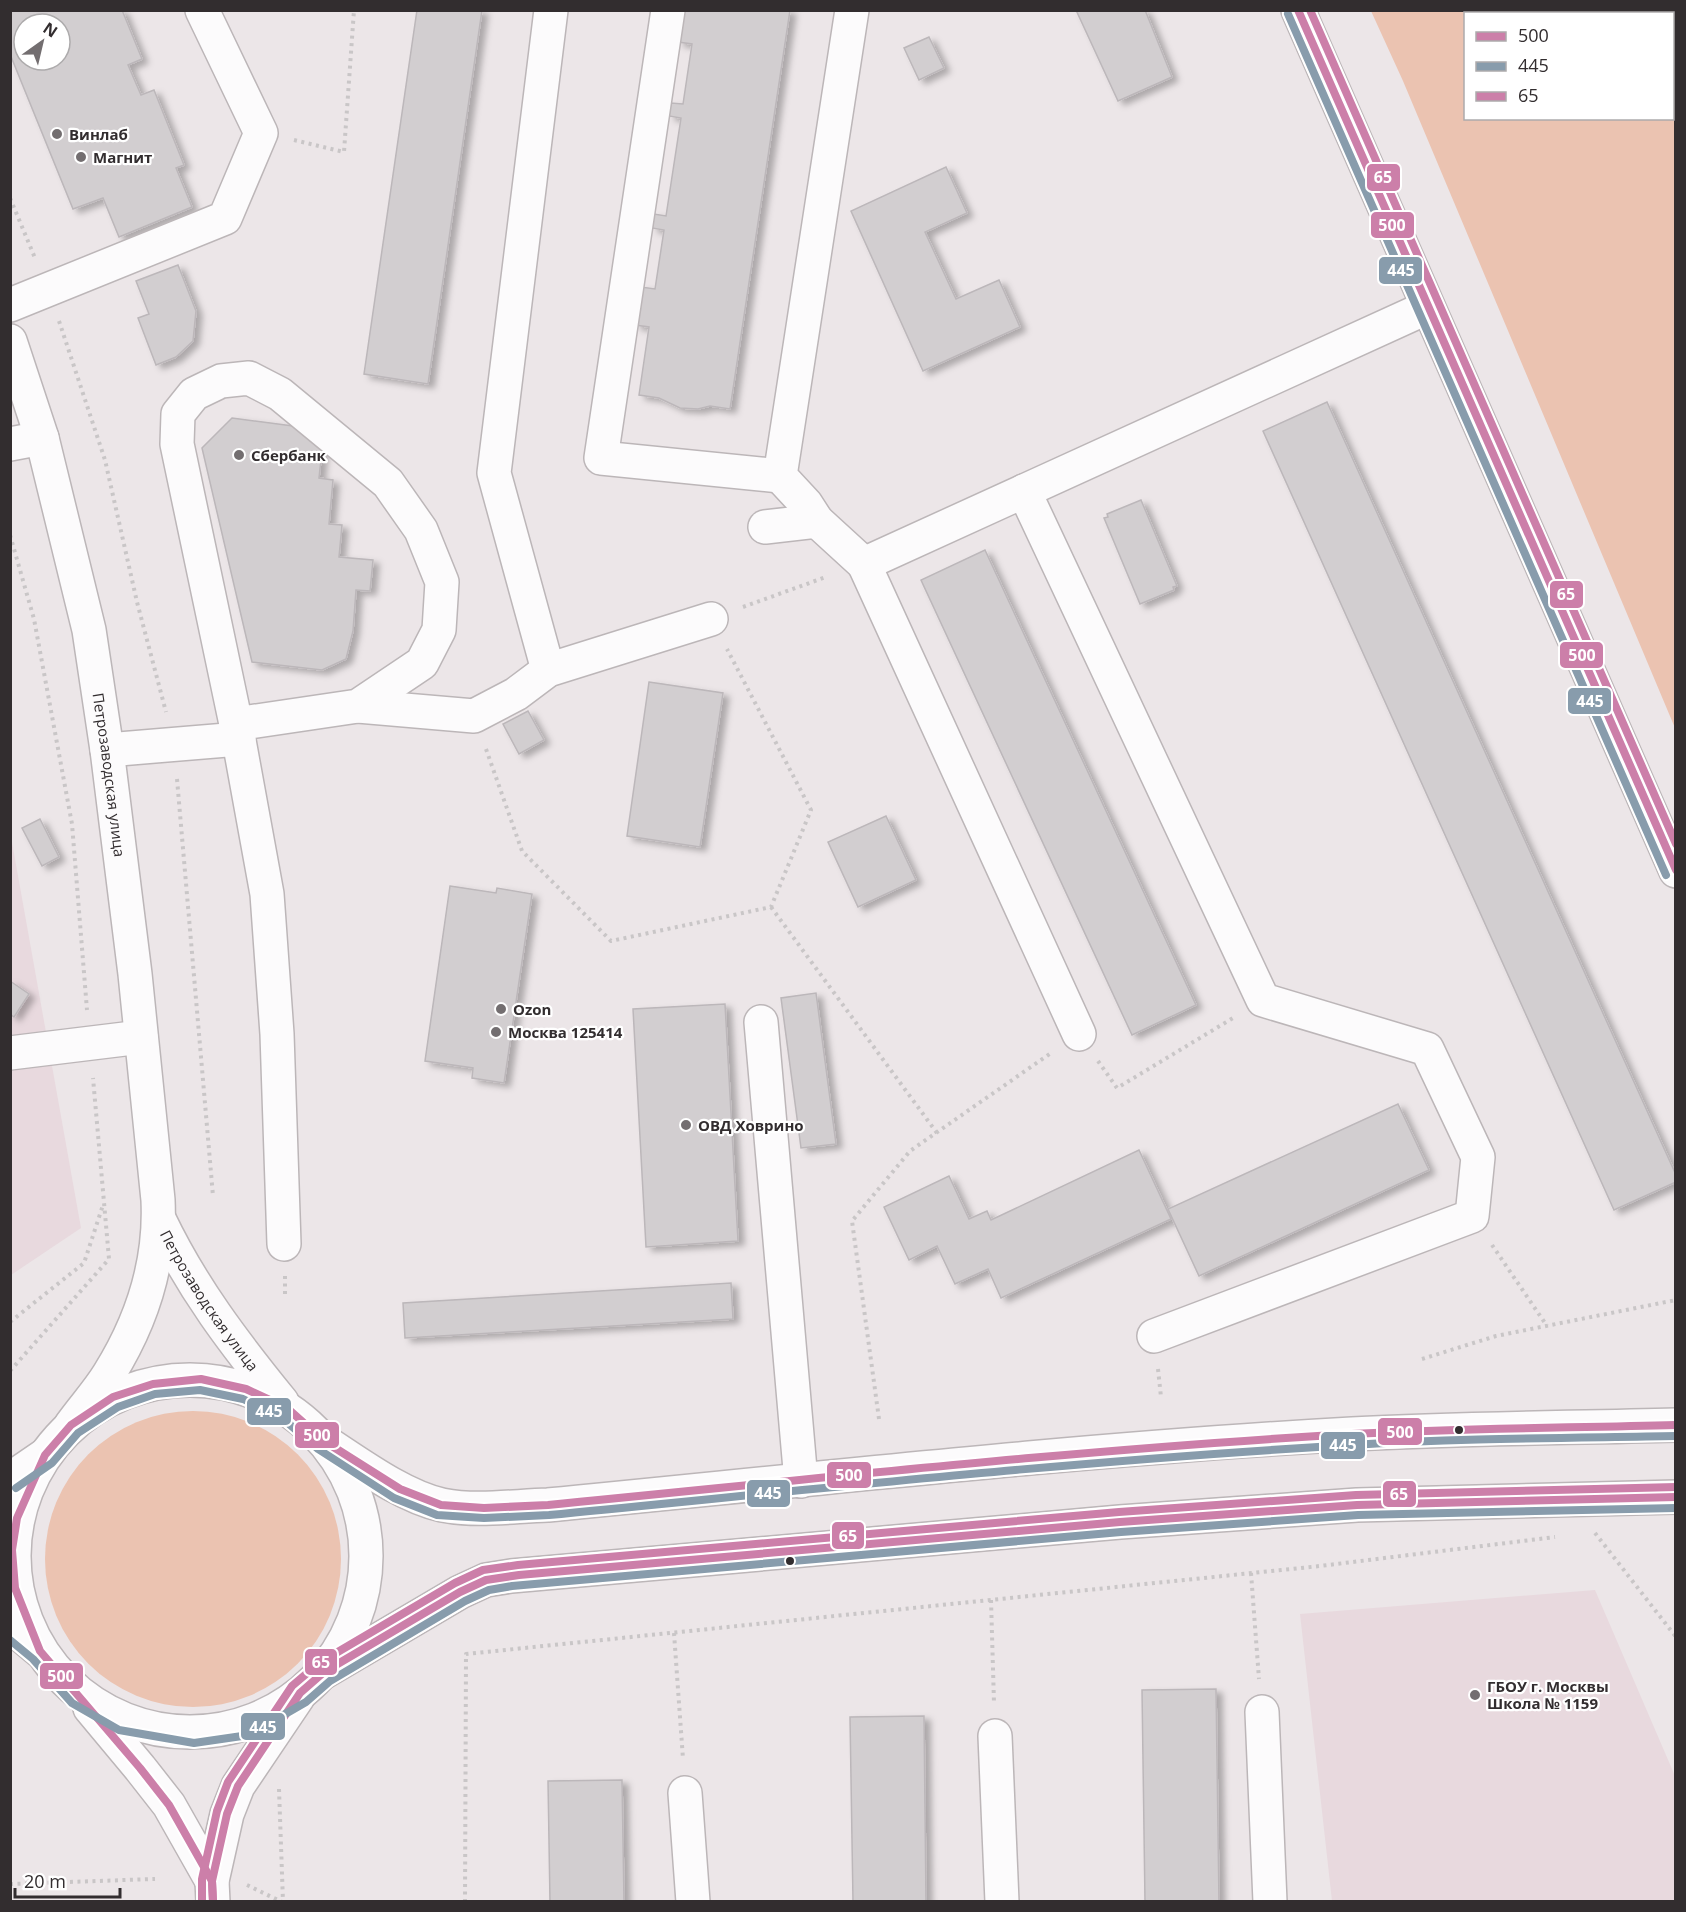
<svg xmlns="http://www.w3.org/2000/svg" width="1686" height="1912" font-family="'Open Sans',sans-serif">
	<defs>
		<filter id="shadow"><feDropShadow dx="6" dy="4" stdDeviation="3" flood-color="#0004"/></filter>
	</defs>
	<rect width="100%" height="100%" fill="#ece6e8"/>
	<g fill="#e8d9de">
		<path d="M10,831l71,397 -70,47h-1z"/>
		<path d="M1595,1590l80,186v125h-343l-32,-287z"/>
	</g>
	<g fill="#ebc3b1" fill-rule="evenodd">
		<path d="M1371,11h304v717l-272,-647zM1466,14h206v104h-206z"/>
		<circle cx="193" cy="1559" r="148"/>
	</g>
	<g fill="#d2ced0" stroke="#bcb7ba" stroke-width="1.5" fill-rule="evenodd" filter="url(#shadow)">
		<path d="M10,10h112l20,49 -14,6 13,30 13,-5 30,75 -8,3 16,39 -73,30 -16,-39 -30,11 -63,-155zM24,24h36v36h-36z"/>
		<path d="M417,10h65l-54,374 -64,-10z"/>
		<path d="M683,10h107l-60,399 -20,-3 -12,3 -18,-1 -21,-10 -20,-3 10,-68 -14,-2 6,-38 14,2 9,-59 -12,-2 2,-14 12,2 15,-98 -12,-2 2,-13 12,1 9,-60 -14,-2z"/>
		<path d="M1076,10h69l27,67 -54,24z"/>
		<path d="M929,37l15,31 -25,12 -15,-32z"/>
		<path d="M946,167l21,46 -42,19 31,67 43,-19 21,47 -97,44 -72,-160z"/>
		<path d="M178,265l18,46 -3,30 -17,16 -20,8 -18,-47 11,-4 -13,-33z"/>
		<path d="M1327,402l349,773v7l-62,28 -351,-779z"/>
		<path d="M232,418l61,8 30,14 -4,38 14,2 -4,44 13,1 -3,32 34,3 -3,31 -14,-1 -3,41 -7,28 -24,11 -70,-8 -50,-214z"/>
		<path d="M1141,500l36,86 -4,1 1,3 -34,14 -36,-86 4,-1 -1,-3z"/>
		<path d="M985,550l211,455 -64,30 -211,-455z"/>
		<path d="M649,682l74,11 -23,154 -73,-11z"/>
		<path d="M528,711l16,29 -25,14 -16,-30z"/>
		<path d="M886,816l30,64 -58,27 -30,-65z"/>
		<path d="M40,819l19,38 -17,9 -20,-38z"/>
		<path d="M450,886l46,7 1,-5 35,6 -28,189 -32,-5 1,-10 -48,-7z"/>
		<path d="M10,981l19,13 -15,23 -4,-3z"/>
		<path d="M816,993l20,151 -35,4 -20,-150z"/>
		<path d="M725,1004l13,237 -92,6 -13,-238z"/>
		<path d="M1398,1104l31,66 -230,106 -31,-67z"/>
		<path d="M1139,1150l32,69 -170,79 -13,-29 -33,15 -18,-38 -28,14 -25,-53 65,-31 20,43 18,-8 4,9z"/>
		<path d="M731,1283l2,36 -328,19 -2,-35z"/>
		<path d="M1216,1689l3,213h-74l-3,-212z"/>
		<path d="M924,1716l2,186h-73l-3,-185z"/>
		<path d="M622,1780l2,122h-74l-2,-121z"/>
	</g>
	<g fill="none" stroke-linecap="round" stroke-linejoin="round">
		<defs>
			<g id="minor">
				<path d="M668,10l-67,448 179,18"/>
				<path d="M852,10l-72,466 26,28 11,17 47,43"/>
				<path d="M1298,10l378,861"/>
				<path d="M10,305l215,-87 36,-85 -59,-123"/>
				<path d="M10,444l32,-6"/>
				<path d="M1024,491l239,509 164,49 51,108 -6,59 -318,120"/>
				<path d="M765,527l52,-6"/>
				<path d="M548,670l-54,-197 57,-463"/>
				<path d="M358,706l116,10 42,-22 32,-24 163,-51"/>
				<path d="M236,724l122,-18 64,-43 17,-33 3,-48 -21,-52 -33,-47 -108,-89 -31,-16 -28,3 -27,13 -16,20 -1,30 59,280 31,170 10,140 7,210"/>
				<path d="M107,750l132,-11"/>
				<path d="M761,1022l40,459"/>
				<path d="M1079,1034l-215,-470 564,-257"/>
				<path d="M10,1053l131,-16"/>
				<path d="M10,1479l35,-24"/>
				<path d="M10,1626l30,25"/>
				<path d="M1262,1712l8,190"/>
				<path d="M995,1736l7,166"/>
				<path d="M685,1793l8,109"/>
			</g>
			<g id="major">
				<path id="s1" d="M10,341l32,97 47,192 18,120 28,224 23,226c3,63 -16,121 -49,174 -11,18 -26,34 -38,51"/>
				<path id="s2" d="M159,1219c33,69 75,124 123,183"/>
				<circle cx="190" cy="1556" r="176"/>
				<path d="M324,1441c34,22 78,55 118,64 34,7 71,1 106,0 268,-26 535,-56 804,-71 108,-6 216,-6 324,-9"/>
				<path d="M324,1672l136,-80 26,-12 25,-4 609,-54 237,-17 319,-8"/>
				<path d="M90,1708l50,60 29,37 43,76"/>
				<path d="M213,1902l-1,-21 15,-67 11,-28 60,-89"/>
			</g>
		</defs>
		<use href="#minor" stroke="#bcb6b8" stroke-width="36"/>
		<use href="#major" stroke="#bcb6b8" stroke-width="36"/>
		<g stroke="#c9c6c7" stroke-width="4" stroke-dasharray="3 4.5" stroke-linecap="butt">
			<path d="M294,140l50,12 10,-142"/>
			<path d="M10,198l25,60"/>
			<path d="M59,321l46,139 32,142 29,110"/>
			<path d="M10,535l24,84 38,205 15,186"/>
			<path d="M743,607l83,-30"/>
			<path d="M486,749l36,102 89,90 160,-34 40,-97 -84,-161"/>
			<path d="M177,779l36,417"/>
			<path d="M771,907l166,226"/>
			<path d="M1098,1061l19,27 116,-70"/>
			<path d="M1492,1245l55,81"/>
			<path d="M285,1276v21"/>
			<path d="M10,1322l74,-59 19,-58"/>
			<path d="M1422,1359l74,-23 180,-36"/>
			<path d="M1158,1369l3,28"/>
			<path d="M10,1371l99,-112 -16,-181"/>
			<path d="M879,1419l-27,-198 58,-70 141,-98"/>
			<path d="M1595,1533l81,104"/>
			<path d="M1251,1573l8,106"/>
			<path d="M991,1600l3,103"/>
			<path d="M674,1633l9,126"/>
			<path d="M279,1789l4,113"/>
			<path d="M10,1884l145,-5"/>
			<path d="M247,1885l35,17"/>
			<path d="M465,1902l1,-248 854,-88 235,-29"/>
		</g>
		<use href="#minor" stroke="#fcfbfc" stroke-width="33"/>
		<use href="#major" stroke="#fcfbfc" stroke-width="33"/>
		<defs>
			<g id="bus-1">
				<path d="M1298,10l378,860"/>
				<path d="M213,1902l-1,-21 -43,-76 -29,-37 -100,-117 -25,-63 -3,-38 5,-32 28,-63 26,-30 42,-28 40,-13 48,-5 45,10 41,19 37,33 76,48 41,16 43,3 64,-3c268,-26 535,-56 804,-71 108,-6 216,-6 324,-9"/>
				<path d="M213,1902l-1,-21 15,-67 11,-28 62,-93 24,-21 136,-80 26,-12 33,-5 601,-53 237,-17 319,-8"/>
			</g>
			<g id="bus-2">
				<path d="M1288,14l378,861"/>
				<path d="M16,1488l36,-25 26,-30 40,-26 37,-13 45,-4 43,9 38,18 37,32 76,49 43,17 47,3 65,-3c267,-26 535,-55 803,-70 108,-7 216,-7 324,-9"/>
				<path d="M10,1640l23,19 39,44 47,27 75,13 55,-8 57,-33 24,-21 135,-80 24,-11 23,-4 609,-54 237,-17 318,-7"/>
			</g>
			<g id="bus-3">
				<path d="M1310,10l366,834"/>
				<path d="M202,1902v-23l15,-68 11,-29 64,-96 27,-23 136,-80 28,-13 35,-5 601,-53 237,-17 320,-8"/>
			</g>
		</defs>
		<use href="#bus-1" stroke="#fff" stroke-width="12"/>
		<use href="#bus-2" stroke="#fff" stroke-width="12"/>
		<use href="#bus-3" stroke="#fff" stroke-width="12"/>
		<use href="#bus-1" stroke="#cc7fa9" stroke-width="8"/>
		<use href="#bus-2" stroke="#889cac" stroke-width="8"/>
		<use href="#bus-3" stroke="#cc7fa9" stroke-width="8"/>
	</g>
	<g fill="#736e70" stroke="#fff" stroke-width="2">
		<circle cx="57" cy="134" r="6"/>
		<circle cx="81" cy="157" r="6"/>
		<circle cx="239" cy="455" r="6"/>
		<circle cx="501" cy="1009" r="6"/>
		<circle cx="496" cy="1032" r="6"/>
		<circle cx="686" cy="1125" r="6"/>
		<circle cx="1475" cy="1695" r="6"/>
	</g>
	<g fill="#322d2f" stroke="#fff" stroke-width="2">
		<circle cx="1459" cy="1430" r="5"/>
		<circle cx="790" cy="1561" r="5"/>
	</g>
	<g text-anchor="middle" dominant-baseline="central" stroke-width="4.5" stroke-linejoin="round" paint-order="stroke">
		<g font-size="15" font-weight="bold" fill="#322d2f" stroke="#fff" text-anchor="start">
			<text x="69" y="134">Винлаб</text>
			<text x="93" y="157">Магнит</text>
			<text x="251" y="455">Сбербанк</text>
			<text x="513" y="1009">Ozon</text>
			<text x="508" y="1032">Москва 125414</text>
			<text x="698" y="1125">ОВД Ховрино</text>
			<text x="1487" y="1686">ГБОУ г. Москвы<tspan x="1487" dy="17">Школа № 1159</tspan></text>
		</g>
		<g font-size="15" fill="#322d2f" stroke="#fff">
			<text stroke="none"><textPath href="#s1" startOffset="446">Петрозаводская улица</textPath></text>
			<text stroke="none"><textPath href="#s2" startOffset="96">Петрозаводская улица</textPath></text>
		</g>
	</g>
	<g stroke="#fff" stroke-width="2">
		<rect x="1366" y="163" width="35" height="29" rx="6" fill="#cc7fa9"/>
		<rect x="1370" y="211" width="45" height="28" rx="6" fill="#cc7fa9"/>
		<rect x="1378" y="256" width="45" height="29" rx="6" fill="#889cac"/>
		<rect x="1549" y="580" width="35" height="29" rx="6" fill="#cc7fa9"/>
		<rect x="1559" y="641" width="45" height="28" rx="6" fill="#cc7fa9"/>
		<rect x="1567" y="687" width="45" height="28" rx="6" fill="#889cac"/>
		<rect x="246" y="1397" width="46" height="29" rx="6" fill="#889cac"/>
		<rect x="1377" y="1417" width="46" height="29" rx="6" fill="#cc7fa9"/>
		<rect x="294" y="1421" width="46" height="28" rx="6" fill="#cc7fa9"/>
		<rect x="1320" y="1431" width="46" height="29" rx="6" fill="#889cac"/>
		<rect x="826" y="1461" width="46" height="28" rx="6" fill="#cc7fa9"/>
		<rect x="746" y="1479" width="45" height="29" rx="6" fill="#889cac"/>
		<rect x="1382" y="1480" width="35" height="28" rx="6" fill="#cc7fa9"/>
		<rect x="831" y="1521" width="34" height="29" rx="6" fill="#cc7fa9"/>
		<rect x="304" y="1648" width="34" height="28" rx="6" fill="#cc7fa9"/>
		<rect x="39" y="1662" width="45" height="28" rx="6" fill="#cc7fa9"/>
		<rect x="240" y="1712" width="46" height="29" rx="6" fill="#889cac"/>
	</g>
	<g font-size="16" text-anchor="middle" font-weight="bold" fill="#fff">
		<text x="1383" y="183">65</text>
		<text x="1392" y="231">500</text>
		<text x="1401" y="276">445</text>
		<text x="1566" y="600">65</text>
		<text x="1582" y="661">500</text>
		<text x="1590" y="707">445</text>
		<text x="269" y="1417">445</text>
		<text x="1400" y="1438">500</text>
		<text x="317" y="1441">500</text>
		<text x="1343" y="1451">445</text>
		<text x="849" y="1481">500</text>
		<text x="768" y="1499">445</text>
		<text x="1399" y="1500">65</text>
		<text x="848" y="1542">65</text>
		<text x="321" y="1668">65</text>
		<text x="61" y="1682">500</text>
		<text x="263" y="1733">445</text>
	</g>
	<rect width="1686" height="1912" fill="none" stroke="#322d2f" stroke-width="24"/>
	<rect x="1464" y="12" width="210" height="108" fill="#ffffff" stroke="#adabac" stroke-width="1.5"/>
	<rect x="1476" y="32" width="30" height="9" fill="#cc7fa9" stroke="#adabac" stroke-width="1.5"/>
	<text x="1518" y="42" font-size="18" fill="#322d2f">500</text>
	<rect x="1476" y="62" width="30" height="9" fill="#889cac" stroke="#adabac" stroke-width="1.5"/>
	<text x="1518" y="72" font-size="18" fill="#322d2f">445</text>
	<rect x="1476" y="92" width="30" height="9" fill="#cc7fa9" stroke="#adabac" stroke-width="1.5"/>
	<text x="1518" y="102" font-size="18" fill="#322d2f">65</text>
	<g transform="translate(42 42) rotate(34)"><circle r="28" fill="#ffffff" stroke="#adabac" stroke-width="1.5"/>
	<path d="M0-4.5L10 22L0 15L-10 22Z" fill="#736e70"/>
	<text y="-9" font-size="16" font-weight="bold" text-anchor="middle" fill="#322d2f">N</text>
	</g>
	<path d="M15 1888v9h105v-9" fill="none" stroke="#322d2f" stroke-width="3"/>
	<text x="24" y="1888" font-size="18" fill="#322d2f" stroke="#ffffff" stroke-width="4.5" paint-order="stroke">20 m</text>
</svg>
